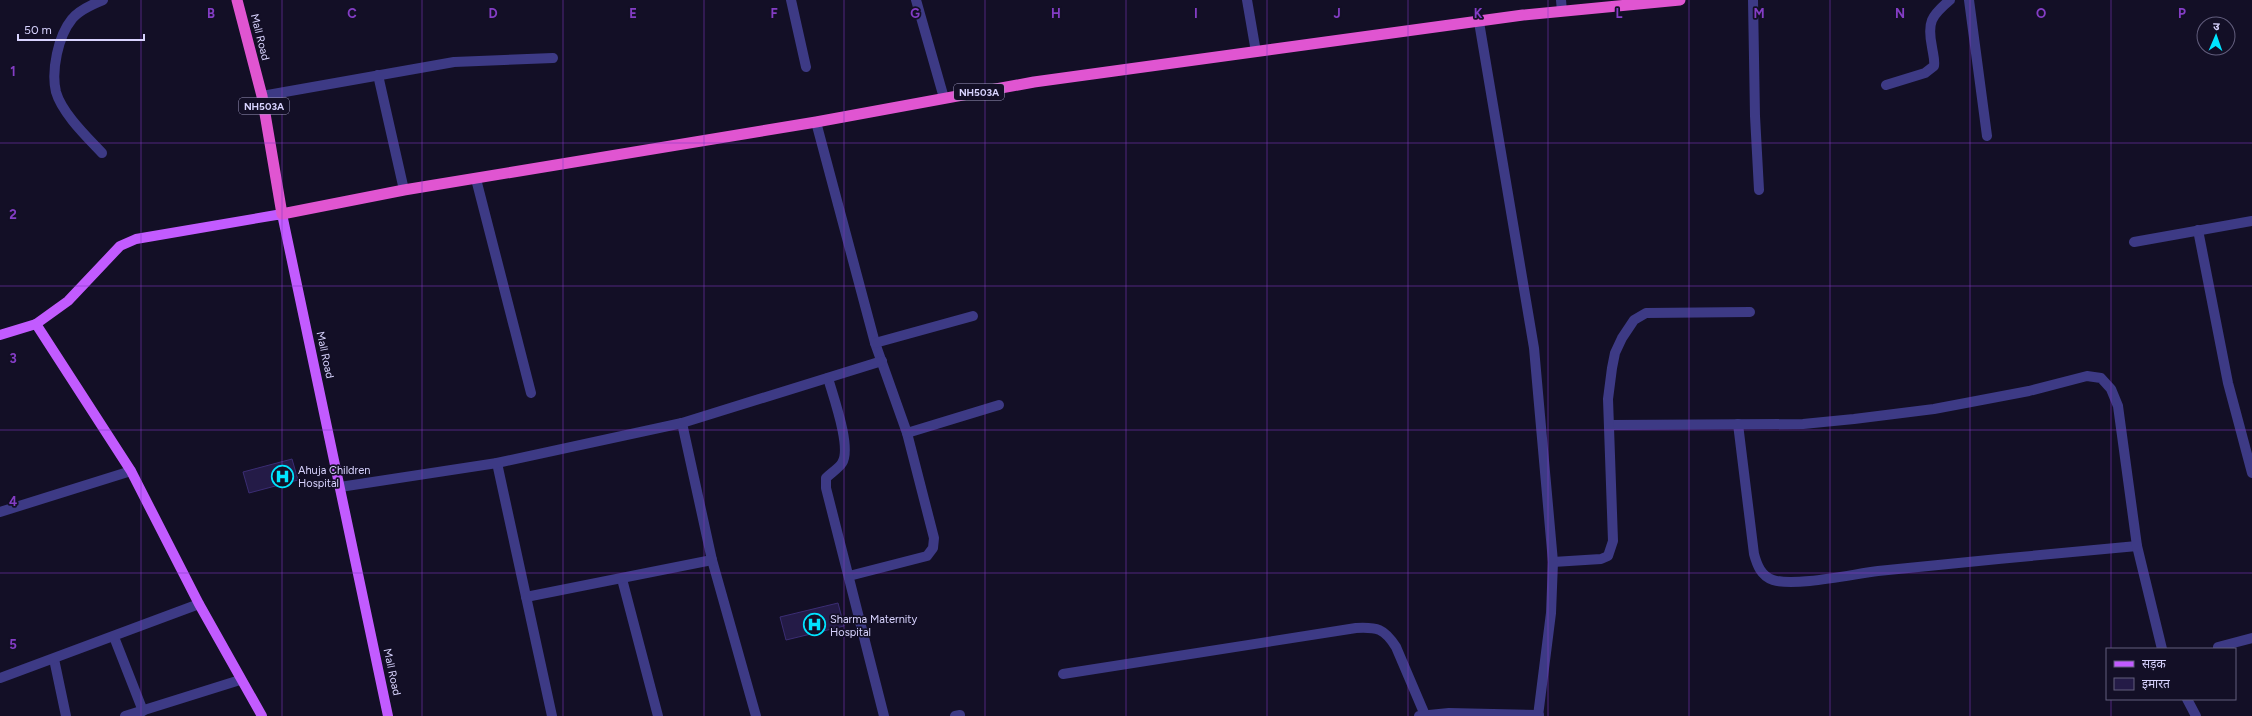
<svg xmlns="http://www.w3.org/2000/svg" width="2252" height="716" font-family="Figtree,'Noto Sans Devanagari',sans-serif">
	<rect width="100%" height="100%" fill="#130f26"/>
	<g fill="#241b47" stroke="#3b2d73">
		<path d="M292,459l6,21 -49,13 -6,-21z"/>
		<path d="M838,603l6,23 -58,14 -6,-23z"/>
	</g>
	<g fill="none" stroke-linecap="round" stroke-linejoin="round">
		<g stroke="#3d3a85" stroke-width="10">
			<path d="M791,0l15,67"/>
			<path d="M1247,0l9,52"/>
			<path d="M102,153c-15,-16 -40,-40 -46,-61 -5,-21 2,-56 16,-73 7,-9 21,-15 31,-19"/>
			<path d="M476,179l55,214"/>
			<path d="M1738,424l16,130c3,11 7,22 19,26 22,7 80,-6 105,-9 86,-9 173,-17 259,-25"/>
			<path d="M1609,425l194,-1 51,-5 80,-10 95,-18 58,-15 14,2 10,11 7,17 19,140 25,103"/>
			<path d="M1553,562l48,-3 7,-3 5,-15 -5,-142 4,-31 3,-15 7,-15 12,-18 12,-7 104,-1"/>
			<path d="M1063,674l293,-46c21,-1 28,0 40,19l29,68"/>
			<path d="M2187,699l9,17"/>
		</g>
		<g stroke="#3d3a85" stroke-width="10">
			<path d="M916,0l28,98"/>
			<path d="M1561,0l1,11"/>
			<path d="M1753,0l2,116 4,74"/>
			<path d="M1969,0l18,136"/>
			<path d="M1479,22l55,326 19,214 -2,51 -13,103"/>
			<path d="M378,75l26,115"/>
			<path d="M1886,85l39,-12 9,-7c1,-6 -1,-12 -2,-19 -5,-25 -1,-31 18,-47"/>
			<path d="M262,96l192,-34 99,-4"/>
			<path d="M816,122l59,221 32,90 27,105 -1,10 -6,8 -78,20"/>
			<path d="M2198,230l30,153 24,90"/>
			<path d="M2134,242l118,-21"/>
			<path d="M875,343l98,-27"/>
			<path d="M828,378c5,18 24,70 14,85 -3,5 -11,10 -16,15v10l58,228"/>
			<path d="M682,423l30,137 44,156"/>
			<path d="M907,433l92,-28"/>
			<path d="M497,463l55,253"/>
			<path d="M340,487l157,-24 185,-40 200,-62"/>
			<path d="M0,512l131,-41"/>
			<path d="M622,579l36,137"/>
			<path d="M526,597l186,-37"/>
			<path d="M114,637l29,74"/>
			<path d="M2218,647l34,-9"/>
			<path d="M54,659l12,57"/>
			<path d="M0,678l199,-74"/>
			<path d="M125,716l115,-36"/>
			<path d="M955,716l5,-1"/>
			<path d="M1419,716l30,-3 90,2"/>
		</g>
		<g stroke="#c25bff" stroke-width="10">
			<path d="M36,324l95,147 68,133 63,112"/>
			<path d="M0,335l36,-11 32,-23 52,-55 16,-7 146,-25 106,502"/>
		</g>
		<path stroke="#e055d1" stroke-width="11" d="M237,0l25,96 20,118 122,-24 412,-68 218,-40 489,-67 157,-15"/>
	</g>
	<path fill="none" stroke="#843dc5" stroke-width="1" stroke-opacity="0.55" d="M141,0v716M282,0v716M422,0v716M563,0v716M704,0v716M844,0v716M985,0v716M1126,0v716M1267,0v716M1408,0v716M1548,0v716M1689,0v716M1830,0v716M1970,0v716M2111,0v649M0,143h2252M0,286h2252M0,430h2252M0,573h2252M2111,699v17"/>
	<defs>
		<symbol id="hospital-ring" viewBox="-11 -11 22 22"><circle r="9.5" fill="#130f26" stroke="#00e5ff" stroke-width="1.5"/><path d="M-5-5h3v3.5h4V-5h3V5h-3V1.5h-4V5h-3Z" fill="#00e5ff"/></symbol>
	</defs>
	<g fill-rule="evenodd">
		<use href="#hospital-ring" x="270" y="464" width="25" height="25"/>
		<use href="#hospital-ring" x="802" y="612" width="25" height="25"/>
	</g>
	<g text-anchor="middle" dominant-baseline="central" stroke-width="3.5" stroke-linejoin="round" paint-order="stroke">
		<g fill="#130f26" stroke="#9e99be" stroke-width="1">
			<rect x="954" y="84" width="50" height="16" rx="3"/>
			<rect x="239" y="98" width="50" height="16" rx="3"/>
		</g>
		<g font-size="10" font-weight="bold" fill="#d9d4ff">
			<text x="979" y="92">NH503A</text>
			<text x="264" y="106">NH503A</text>
		</g>
		<g font-size="11" fill="#d9d4ff" stroke="#130f26">
			<text transform="translate(260 37) rotate(76)">Mall Road</text>
			<text transform="translate(325 355) rotate(78)">Mall Road</text>
			<text transform="translate(392 672) rotate(78)">Mall Road</text>
		</g>
		<g font-size="11" fill="#d9d4ff" stroke="#130f26" text-anchor="start">
			<text x="298" y="470">Ahuja Children<tspan x="298" dy="13">Hospital</tspan></text>
			<text x="830" y="619">Sharma Maternity<tspan x="830" dy="13">Hospital</tspan></text>
		</g>
	</g>
	<g font-size="13" text-anchor="middle" font-weight="bold" fill="#843dc5" stroke="#130f26" stroke-width="3.5" stroke-linejoin="round" paint-order="stroke">
		<text x="211" y="18">B</text>
		<text x="352" y="18">C</text>
		<text x="493" y="18">D</text>
		<text x="633" y="18">E</text>
		<text x="774" y="18">F</text>
		<text x="915" y="18">G</text>
		<text x="1056" y="18">H</text>
		<text x="1196" y="18">I</text>
		<text x="1337" y="18">J</text>
		<text x="1478" y="18">K</text>
		<text x="1619" y="18">L</text>
		<text x="1759" y="18">M</text>
		<text x="1900" y="18">N</text>
		<text x="2041" y="18">O</text>
		<text x="2182" y="18">P</text>
		<text x="13" y="76">1</text>
		<text x="13" y="219">2</text>
		<text x="13" y="363">3</text>
		<text x="13" y="506">4</text>
		<text x="13" y="649">5</text>
	</g>
	<rect x="2106" y="648" width="130" height="52" fill="#130f26" stroke="#625e7d"/>
	<rect x="2114" y="661" width="20" height="6" fill="#c25bff" stroke="#625e7d"/>
	<text x="2142" y="668" font-size="12" fill="#d9d4ff">सड़क</text>
	<rect x="2114" y="678" width="20" height="12" fill="#241b47" stroke="#625e7d"/>
	<text x="2142" y="688" font-size="12" fill="#d9d4ff">इमारत</text>
	<g transform="translate(2216 36) rotate(2)"><circle r="19" fill="#130f26" stroke="#625e7d"/>
	<path d="M0-3L7 15L0 10L-7 15Z" fill="#00e5ff"/>
	<text y="-6" font-size="11" font-weight="bold" text-anchor="middle" fill="#d9d4ff">उ</text>
	</g>
	<path d="M18 34v6h126v-6" fill="none" stroke="#d9d4ff" stroke-width="2"/>
	<text x="24" y="34" font-size="12" fill="#d9d4ff" stroke="#130f26" stroke-width="3" paint-order="stroke">50 m</text>
</svg>
